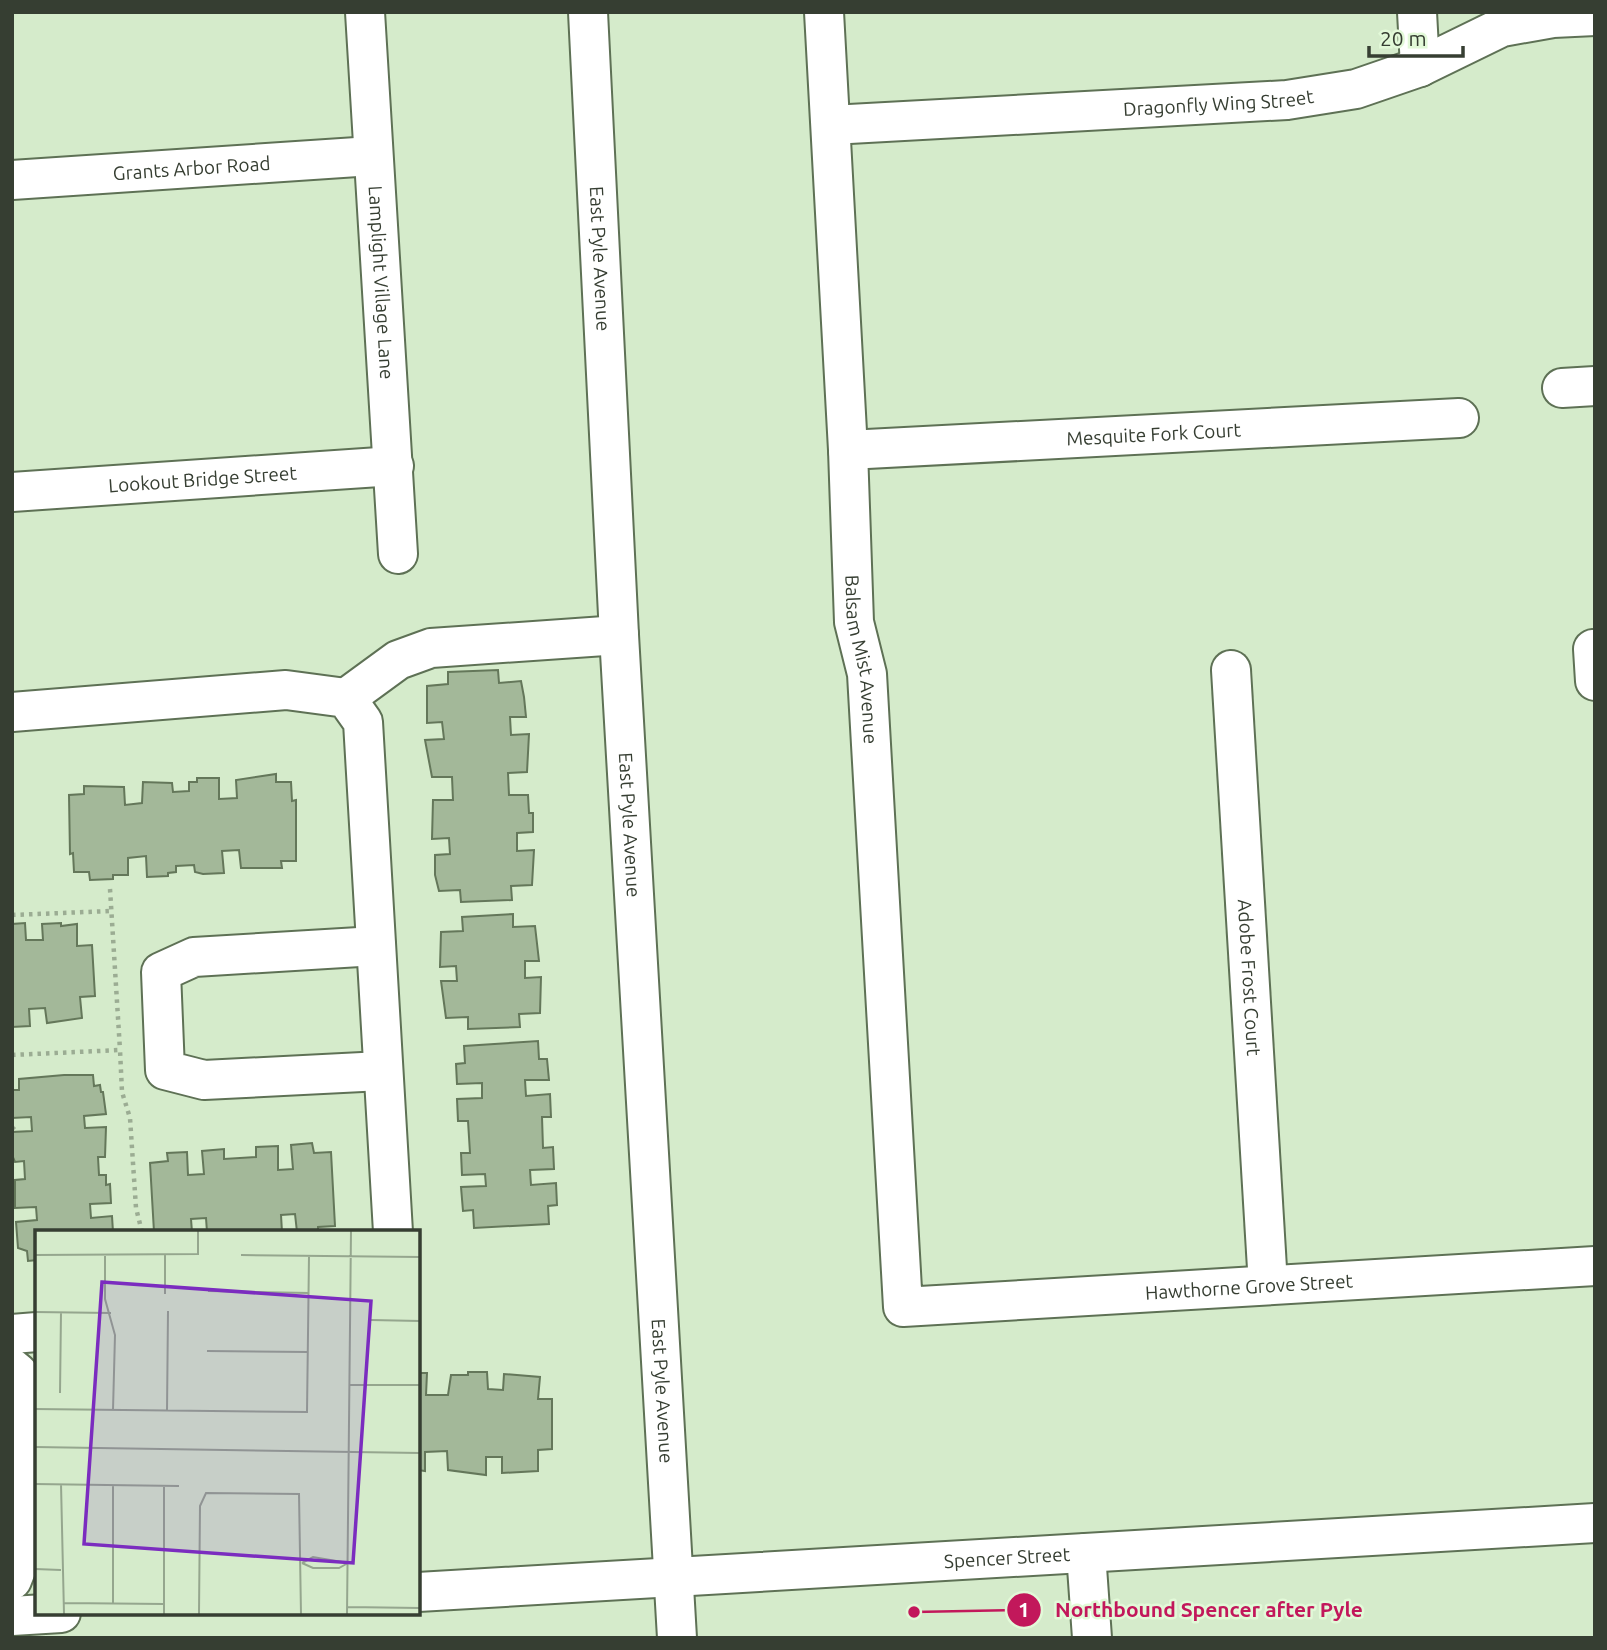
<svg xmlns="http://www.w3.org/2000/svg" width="1607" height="1650" font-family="Ubuntu,sans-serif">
	<rect width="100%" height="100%" fill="#d5ebcb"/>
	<g fill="#a3b899" stroke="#64775a" stroke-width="2">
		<path d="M498,670l1,13 22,-2 3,16 2,20h-16l1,18 18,-1 -2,38 -19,1 1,22h19l1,18h4v19l-16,1v18l17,-1 -2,35 -21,1 1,14 -51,2 -1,-12 -21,1 -4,-16v-20l15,-1 -1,-16 -17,1 1,-39h20l-1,-23h-20l-7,-37 19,-1 -2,-17 -15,1v-37l21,-2v-12z"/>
		<path d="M276,774v8h15l1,19 4,-1v61h-15l1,7h-41l-2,-18 -17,1 2,22 -21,1 -8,-2 -1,-7 -18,1v6l-8,1v3l-21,1 -1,-21 -18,2v17h-15v4l-23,1 -1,-8h-15l-1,-19 -3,1 -1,-59 15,-1v-8l40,1 1,18 17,-2 1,-21 29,1 1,9 16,-1v-9h8v-4h22v21l18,-1 -1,-18z"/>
		<path d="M513,914v13l22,-1 4,35h-14v17l16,-1 -1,36 -21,1 1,13 -52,2v-12l-22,1 -5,-37h16l-1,-15 -16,1 1,-35 22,-1 -1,-14z"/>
		<path d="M25,923l1,17h17l-1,-16 19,-1v3l16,-2v22l15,-1 3,51 -15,1 2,21 -35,5 -2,-15 -16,1 1,17 -18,1v-103z"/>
		<path d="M538,1041l1,18h8l2,21h-24l1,16 24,-2 1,23h-9l1,31 10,-1 1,22 -24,1 1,15 25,-2 1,22 -9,1 1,18 -75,4 -1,-18 -10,1 -2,-24 25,-1 -1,-12 -23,1 -1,-22h9l-2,-32h-10l-1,-22 25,-1v-15l-25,1 -1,-20 9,-1 -1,-17z"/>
		<path d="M64,1075h29l1,11 6,-1 1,7h2l3,22 -22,2 1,12 21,-1 -1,30h-7l1,18h7v10l4,-1 1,19 -21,1 1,14 21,-2 1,16h-76v28l-9,1 -1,-10 -9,-3 -2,-26 21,-2 -1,-13 -21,1v-28l10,-1 -1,-18 -9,1 -3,-7v-23l20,-1 -1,-14 -19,1v-28h7v-11z"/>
		<path d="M312,1143l2,10 17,-1 4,74 -17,1v5h-21l-2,-18 -14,1 1,17h-75l-1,-14 -15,1 1,13h-38l-4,-69 18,-2 -1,-8 20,-1 1,23 16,-1 -2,-23 22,-2v10l32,-2v-10l22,-1v24l15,-1 -2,-24z"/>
		<path d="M468,1372h19l1,17 15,1 1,-16 36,3 -2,22h14v50l-14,1v21l-36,2v-16h-16v18l-38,-5 -1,-19 -22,1v19l-7,-1v-97h9l-1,22h22l3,-20h17z"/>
	</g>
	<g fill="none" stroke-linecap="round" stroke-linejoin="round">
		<defs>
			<g id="minor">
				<path id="s1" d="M365,12l33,542"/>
				<path id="s2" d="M588,12l31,623 58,1003"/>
				<path id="s3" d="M824,12l24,438 6,172 13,52 36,633 692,-41"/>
				<path d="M1417,12l3,55"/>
				<path id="s4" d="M831,125l456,-25 69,-11 64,-22 82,-40 51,-9 42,-2"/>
				<path id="s5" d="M12,180l360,-24"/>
				<path d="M1562,388l33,-2"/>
				<path id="s6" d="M848,450l611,-32"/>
				<path id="s7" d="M12,492l382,-26"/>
				<path d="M1593,649l2,32"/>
				<path id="s8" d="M1231,670l37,615"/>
				<path d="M346,698l52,-38 33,-12 188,-13"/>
				<path d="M12,712l274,-22 60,8 17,24 30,510"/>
				<path d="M376,946l-182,11 -33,15 4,98 39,10 178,-9"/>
				<path d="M12,1334l25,-2"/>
				<path d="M12,1368l6,5 7,174 -13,33"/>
				<path d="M1086,1553l6,85"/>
			</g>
			<g id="major">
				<path id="s9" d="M418,1592l1177,-69"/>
				<path d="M12,1616l49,-3"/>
			</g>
		</defs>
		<use href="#minor" stroke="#5e7155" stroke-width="42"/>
		<use href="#major" stroke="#5e7155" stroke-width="42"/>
		<g stroke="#9bac93" stroke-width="4.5" stroke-dasharray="3.5 5" stroke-linecap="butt">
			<path d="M110,889l10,161"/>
			<path d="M12,915l99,-4"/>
			<path d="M12,1055l108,-5 2,42 8,26 6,90 6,24"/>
			<path d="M12,1129l3,-3"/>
		</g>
		<use href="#minor" stroke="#fff" stroke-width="38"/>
		<use href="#major" stroke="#fff" stroke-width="38"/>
	</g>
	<g text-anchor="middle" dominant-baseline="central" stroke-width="5" stroke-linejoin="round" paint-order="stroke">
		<g font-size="19" fill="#363e32" stroke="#e2f9d8">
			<text stroke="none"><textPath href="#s4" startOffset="388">Dragonfly Wing Street</textPath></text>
			<text stroke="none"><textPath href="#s5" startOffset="180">Grants Arbor Road</textPath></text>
			<text stroke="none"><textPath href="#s2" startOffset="247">East Pyle Avenue</textPath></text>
			<text stroke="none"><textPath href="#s1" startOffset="271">Lamplight Village Lane</textPath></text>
			<text stroke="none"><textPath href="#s6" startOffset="306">Mesquite Fork Court</textPath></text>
			<text stroke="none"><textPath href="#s7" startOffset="191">Lookout Bridge Street</textPath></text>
			<text stroke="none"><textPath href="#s3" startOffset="649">Balsam Mist Avenue</textPath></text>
			<text stroke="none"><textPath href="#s2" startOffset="814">East Pyle Avenue</textPath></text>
			<text stroke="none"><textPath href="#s8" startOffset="308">Adobe Frost Court</textPath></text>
			<text stroke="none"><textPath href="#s3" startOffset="1645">Hawthorne Grove Street</textPath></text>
			<text stroke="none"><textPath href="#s2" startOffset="1381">East Pyle Avenue</textPath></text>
			<text stroke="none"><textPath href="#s9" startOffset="590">Spencer Street</textPath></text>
		</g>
	</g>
	<g transform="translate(35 1230)">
		<rect width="385" height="385" fill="#d5ebcb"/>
		<path fill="none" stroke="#95a68e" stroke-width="2" d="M70,24v45l10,36 -2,75M0,25l163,-1v-23M206,25l179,2M173,61l101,2M130,64v-39M0,82l76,1M336,90l49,1M172,121l101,1M315,155h70M25,163l1,-81M0,179l272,3 2,-156M132,181l1,-100M0,217l385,6M0,254l144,2M26,254l3,130M267,333l11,-6 35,6M267,333l11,5h26l9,-5M0,339l26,1M29,373l100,1M78,374v-119M312,377l73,1M129,384v-129M164,384l1,-108 6,-13 93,1 2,120M312,384l4,-383"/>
		<path fill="#7b2cbf" fill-opacity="0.15" stroke="#7b2cbf" stroke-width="3.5" d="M67,52l269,19 -18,262 -269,-19z"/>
		<rect width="385" height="385" fill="none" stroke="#363e32" stroke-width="3.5"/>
	</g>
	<path fill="none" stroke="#c2185b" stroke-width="2.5" d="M914 1612L1024 1610"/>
	<g fill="#c2185b" stroke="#e2f9d8" stroke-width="2.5">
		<circle cx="914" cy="1612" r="7"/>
		<circle cx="1024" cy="1610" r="18"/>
	</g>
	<g font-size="21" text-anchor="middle" font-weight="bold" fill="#fff">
		<text x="1024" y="1617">1</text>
	</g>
	<g font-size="21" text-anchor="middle" font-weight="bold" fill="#c2185b" stroke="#e2f9d8" stroke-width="5" stroke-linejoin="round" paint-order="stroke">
		<text x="1209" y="1617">Northbound Spencer after Pyle</text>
	</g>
	<rect width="1607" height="1650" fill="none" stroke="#363e32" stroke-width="28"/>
	<path d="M1369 46v10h94v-10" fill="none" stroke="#363e32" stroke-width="3.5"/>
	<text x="1380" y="46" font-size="21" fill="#363e32" stroke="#e2f9d8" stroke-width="5" paint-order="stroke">20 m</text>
</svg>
